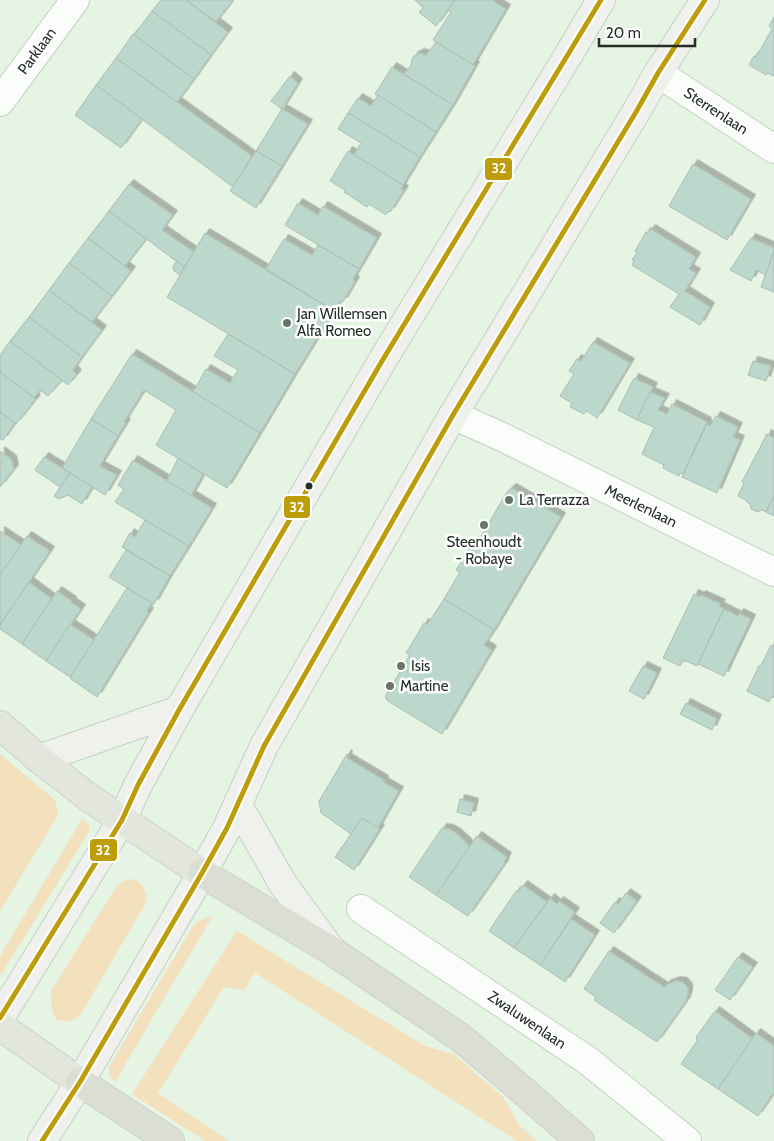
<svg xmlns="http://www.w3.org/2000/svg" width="774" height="1141" font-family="Cabin,sans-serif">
	<defs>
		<filter id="shadow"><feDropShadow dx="4.5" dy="-4.5" stdDeviation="0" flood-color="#0004"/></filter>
	</defs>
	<rect width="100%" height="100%" fill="#e6f4e4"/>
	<g fill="#f2e1bc">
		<path d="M0,754l55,46 3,15 -58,96z"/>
		<path d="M82,819l6,4 2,7 -87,142 -3,3v-19z"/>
		<path d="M129,879c14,1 16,10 18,22l-66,113c-8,9 -13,8 -24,6 -6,-9 -6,-18 -6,-29l65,-104 6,-5z"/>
		<path d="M212,917l-97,165 -5,-5 -1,-10 84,-141c6,-6 11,-8 19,-9z"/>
		<path d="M237,931l188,115 30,9 48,42 16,28 18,16h-20l-262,-168 -11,17 -20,-3 -66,106 71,48h-24l-73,-47z"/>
	</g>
	<g fill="#bcd7cc" stroke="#aebdb4" filter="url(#shadow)">
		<path d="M161,0h25l42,32 -17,23 -59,-44z"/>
		<path d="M186,0h47l-17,22z"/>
		<path d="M415,0h40l-19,26 -17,-14 4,-4z"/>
		<path d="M455,0h37l14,9 -33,56 -40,-25 18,-28 -3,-3z"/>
		<path d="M152,11l59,44 -17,24 -60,-44z"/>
		<path d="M774,17v59l-7,-3 -1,2 -17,-10 5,-9 2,1 16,-28 -3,-3z"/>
		<path d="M133,34l61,45 -17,23 -61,-44z"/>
		<path d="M436,42l39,24 -22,39 -49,-31 7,-8 1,-7 2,-3 6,-3 6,2z"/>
		<path d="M116,58l136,98 -19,31 -137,-102z"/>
		<path d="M392,67l61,38 -17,27 -61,-38z"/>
		<path d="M290,76l8,7 -16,26 -11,-8z"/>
		<path d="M96,85l46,34 -21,29 -46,-33z"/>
		<path d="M378,95l58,37 -16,25 -72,-44 10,-15 13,8z"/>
		<path d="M282,109l26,15 -26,42 -26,-15z"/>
		<path d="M348,113l72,44 -17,28 -49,-30 7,-12 -23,-14z"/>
		<path d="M256,151l26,15 -26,42 -26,-17z"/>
		<path d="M348,151l55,34 -2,4 3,1 -14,22 -2,-1 -2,4 -17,-11 -2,3 -23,-15 1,-2 -15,-9z"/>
		<path d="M693,164l58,35 -24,41 -58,-34z"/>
		<path d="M129,184l44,31 -11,15 32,22 -10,15 -75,-56z"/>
		<path d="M298,203l20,12 5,-9 54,32 -18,31 -74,-44z"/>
		<path d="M109,211l37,28 -21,27 -37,-28z"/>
		<path d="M651,229l45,28 -7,12 7,4 -11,18 25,16 -10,18 -30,-18 9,-13 -47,-29 2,-4 -2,-1 5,-8 -2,-1 11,-19 2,1z"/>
		<path d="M205,233l129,78 -39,63 -128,-77z"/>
		<path d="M88,238l43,33 -19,25 -43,-33z"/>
		<path d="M751,238l23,10v3l-8,24 -10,-5 -5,11 -21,-11z"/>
		<path d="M284,239l28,16 6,-10 41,24 -6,10 2,2 -12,21 -3,-1 -6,10 -68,-42z"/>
		<path d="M774,251v41l-13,-5z"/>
		<path d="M177,261l7,6 -4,8 -6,-4 -1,-5z"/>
		<path d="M69,263l43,33 -20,26 -43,-32z"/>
		<path d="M49,290l53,40 -20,27 -53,-40z"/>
		<path d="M29,317l53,40 -9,13 4,4 -9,11 -58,-44z"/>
		<path d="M228,334l67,40 -35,59 -67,-41 13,-23 24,14 8,-13 -24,-14z"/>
		<path d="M10,341l52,39 -14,16 -8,-6 -6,8 -34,-26v-17z"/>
		<path d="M593,342l37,21 -33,55 -10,-7 -3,3 -14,-7 2,-4 -12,-7 14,-22 -5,-3 8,-12 4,2z"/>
		<path d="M132,354l128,79 -33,55 -71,-43 20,-35 -32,-20 -20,32 2,1 -8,13 -27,-17z"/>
		<path d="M753,361l18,5 -5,15 -18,-6z"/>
		<path d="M0,372l36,27 -20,25 -16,-12z"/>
		<path d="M634,378l19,9 -16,33 -19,-10z"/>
		<path d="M650,392l15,6 -7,12 9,4 5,-10 35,18 -24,52 -3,-1 -1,3 -16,-8 1,-3 -22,-11 12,-27 -17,-7z"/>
		<path d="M0,412l15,11 -12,17 -3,-1z"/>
		<path d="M716,416l22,11 -5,10 7,3 -23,53 -35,-16 25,-53 3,2z"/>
		<path d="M91,419l27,17 -18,30 17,9 -12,20 -43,-27z"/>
		<path d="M767,434l7,4v58l-8,16 -4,-2 -4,2 -7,-3 -1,-5 -3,-2v-1l-9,-5 6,-13 -2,-1z"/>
		<path d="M0,451l12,9 2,9 -14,18z"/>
		<path d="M44,457l26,16 -10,14 -25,-17z"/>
		<path d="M178,458l25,16 -12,22 -24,-15z"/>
		<path d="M133,460l79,48 -23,38 -74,-44 9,-13 -6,-4z"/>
		<path d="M70,473l22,14 -10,17 -14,-9 -9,4 -5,-3z"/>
		<path d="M512,488l49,29 -67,113 -50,-31 16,-27 -4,-2 18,-29 3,2 30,-51z"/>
		<path d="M774,496v20l-8,-4z"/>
		<path d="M145,520l44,26 -19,30 -48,-29 8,-14 5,4z"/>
		<path d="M0,531l21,14 -21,30z"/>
		<path d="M27,536l23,15 -50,74v-50z"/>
		<path d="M126,550l44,26 -16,28 -45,-27z"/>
		<path d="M29,582l23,17 -30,45 -22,-15v-4z"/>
		<path d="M127,588l25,15 -5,8 2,1 -52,85 -26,-18 -1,-2z"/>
		<path d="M57,591l15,10 -1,1 10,7 -35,52 -24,-17z"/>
		<path d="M694,594l6,3 1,-2 20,9 -2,2 5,3 -27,57 -13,-6 -4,6 -17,-8z"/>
		<path d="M444,599l50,31 -10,15 8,5 -50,84 -54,-33 -2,-2v-4l24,-40 -4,-2 18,-30 3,2z"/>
		<path d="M724,609l14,7 1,-3 12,6 -27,57 -26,-12z"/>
		<path d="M70,624l24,16 -24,37 -24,-16z"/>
		<path d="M771,645l3,2v51l-2,-2 -3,6 -22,-11 12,-25h2z"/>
		<path d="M643,666l14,7 -13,26 -15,-8z"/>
		<path d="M686,703l31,16 -5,11 -32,-16z"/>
		<path d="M347,754l1,1 -1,3 37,22 -1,2 16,9 -21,37 -16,-10 -11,16 -30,-21 -2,-12z"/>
		<path d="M460,799l14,4 -3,13 -14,-4z"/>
		<path d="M362,818l18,11 -26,41 -19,-13z"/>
		<path d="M442,828l7,1 7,4 10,9 4,5 -34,48 -27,-18z"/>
		<path d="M477,836l30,21 -3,5 1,1 -37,53 -32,-21z"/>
		<path d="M523,885l24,17 -33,46 -25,-17 27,-40 2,1z"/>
		<path d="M626,893l11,8 -23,32 -14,-10 15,-21 3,2z"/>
		<path d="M550,898l7,6 2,-3 16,11 -35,53 -26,-17z"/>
		<path d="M571,919l24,16 -30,47 -25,-17z"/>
		<path d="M609,951l55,36 3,-3 9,-3 7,1 5,6v6l-2,7 -29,41 -63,-42 2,-3 -12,-8z"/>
		<path d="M738,957l15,10 -23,33 -15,-10z"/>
		<path d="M715,1011l38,28 -35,50 -37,-25 16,-23 -1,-4z"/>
		<path d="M756,1033l18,13v46l-16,24 -40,-27z"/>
	</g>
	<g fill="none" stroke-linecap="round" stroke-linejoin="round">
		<defs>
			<g id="minor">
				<path d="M658,73l116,76"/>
				<path d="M0,102l75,-102"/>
				<path d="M453,415l47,21 274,136"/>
				<path d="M361,909l226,151 100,81"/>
			</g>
			<g id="secondary">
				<path d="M39,759l140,-49"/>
				<path d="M238,805l45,79 49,67"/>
				<path d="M0,1018l122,-198 16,-35 41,-75 203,-349 181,-297 38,-64"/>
				<path d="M42,1141l38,-59 122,-209 25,-45 37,-82 189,-331 183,-303 22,-39 47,-73"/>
			</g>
			<g id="primary">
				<path d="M0,725l39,34 49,38 114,76"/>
				<path d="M0,1026l80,56"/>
			</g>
			<g id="trunk">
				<path d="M202,873l130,78 129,87 52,44 67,59"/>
				<path d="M80,1082l90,59"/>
			</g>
		</defs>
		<use href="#minor" stroke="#c4d0c4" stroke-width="30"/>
		<use href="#secondary" stroke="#c4d0c4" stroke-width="30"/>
		<use href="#primary" stroke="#cbd1ca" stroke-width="30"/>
		<use href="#trunk" stroke="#cbd1ca" stroke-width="30"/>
		<use href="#minor" stroke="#fbfdfb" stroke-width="28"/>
		<use href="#secondary" stroke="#eff1ec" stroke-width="28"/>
		<use href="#primary" stroke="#e3e6dc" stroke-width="28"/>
		<use href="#trunk" stroke="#dbded2" stroke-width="28"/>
		<defs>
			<g id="bus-1">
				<path d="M0,1018l122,-198 16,-35 41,-75 203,-349 219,-361"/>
				<path d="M42,1141l38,-59 122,-209 25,-45 37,-82 189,-331 183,-303 22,-39 47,-73"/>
			</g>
		</defs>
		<use href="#bus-1" stroke="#fff" stroke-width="9"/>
		<use href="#bus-1" stroke="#be9d0b" stroke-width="5"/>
	</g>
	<g fill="#697468" stroke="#fff" stroke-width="2">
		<circle cx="287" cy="323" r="5"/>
		<circle cx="509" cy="500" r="5"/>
		<circle cx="484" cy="525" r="5"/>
		<circle cx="401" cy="666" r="5"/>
		<circle cx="390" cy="686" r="5"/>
	</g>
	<circle fill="#252f25" stroke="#fff" stroke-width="2" cx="309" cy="486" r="4.5"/>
	<g text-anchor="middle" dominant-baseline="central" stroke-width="5" stroke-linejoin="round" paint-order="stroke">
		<g font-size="15" fill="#252f25" stroke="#fff">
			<text transform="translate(37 51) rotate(-54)">Parklaan</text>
			<text transform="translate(716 111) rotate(33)">Sterrenlaan</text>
			<text transform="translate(641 506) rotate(26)">Meerlenlaan</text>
			<text transform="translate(527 1020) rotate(34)">Zwaluwenlaan</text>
		</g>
		<g font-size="15" fill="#252f25" stroke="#fff" text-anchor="start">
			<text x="297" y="314">Jan Willemsen<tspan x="297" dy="17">Alfa Romeo</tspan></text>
			<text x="519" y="500">La Terrazza</text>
			<text x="484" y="542" text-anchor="middle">Steenhoudt<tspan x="484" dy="17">- Robaye</tspan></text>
			<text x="411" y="666">Isis</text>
			<text x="400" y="686">Martine</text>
		</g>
	</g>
	<g stroke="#fff" stroke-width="2">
		<rect x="484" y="157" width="29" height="24" rx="5" fill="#be9d0b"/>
		<rect x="283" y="495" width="28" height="24" rx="5" fill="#be9d0b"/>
		<rect x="89" y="838" width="29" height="24" rx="5" fill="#be9d0b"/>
	</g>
	<g font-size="14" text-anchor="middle" font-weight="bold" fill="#fff">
		<text x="499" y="173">32</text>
		<text x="297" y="512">32</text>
		<text x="103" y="855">32</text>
	</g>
	<path d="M599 38v8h96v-8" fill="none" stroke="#252f25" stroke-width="2.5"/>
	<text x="606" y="38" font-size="15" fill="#252f25" stroke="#ffffff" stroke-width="4" paint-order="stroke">20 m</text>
</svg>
